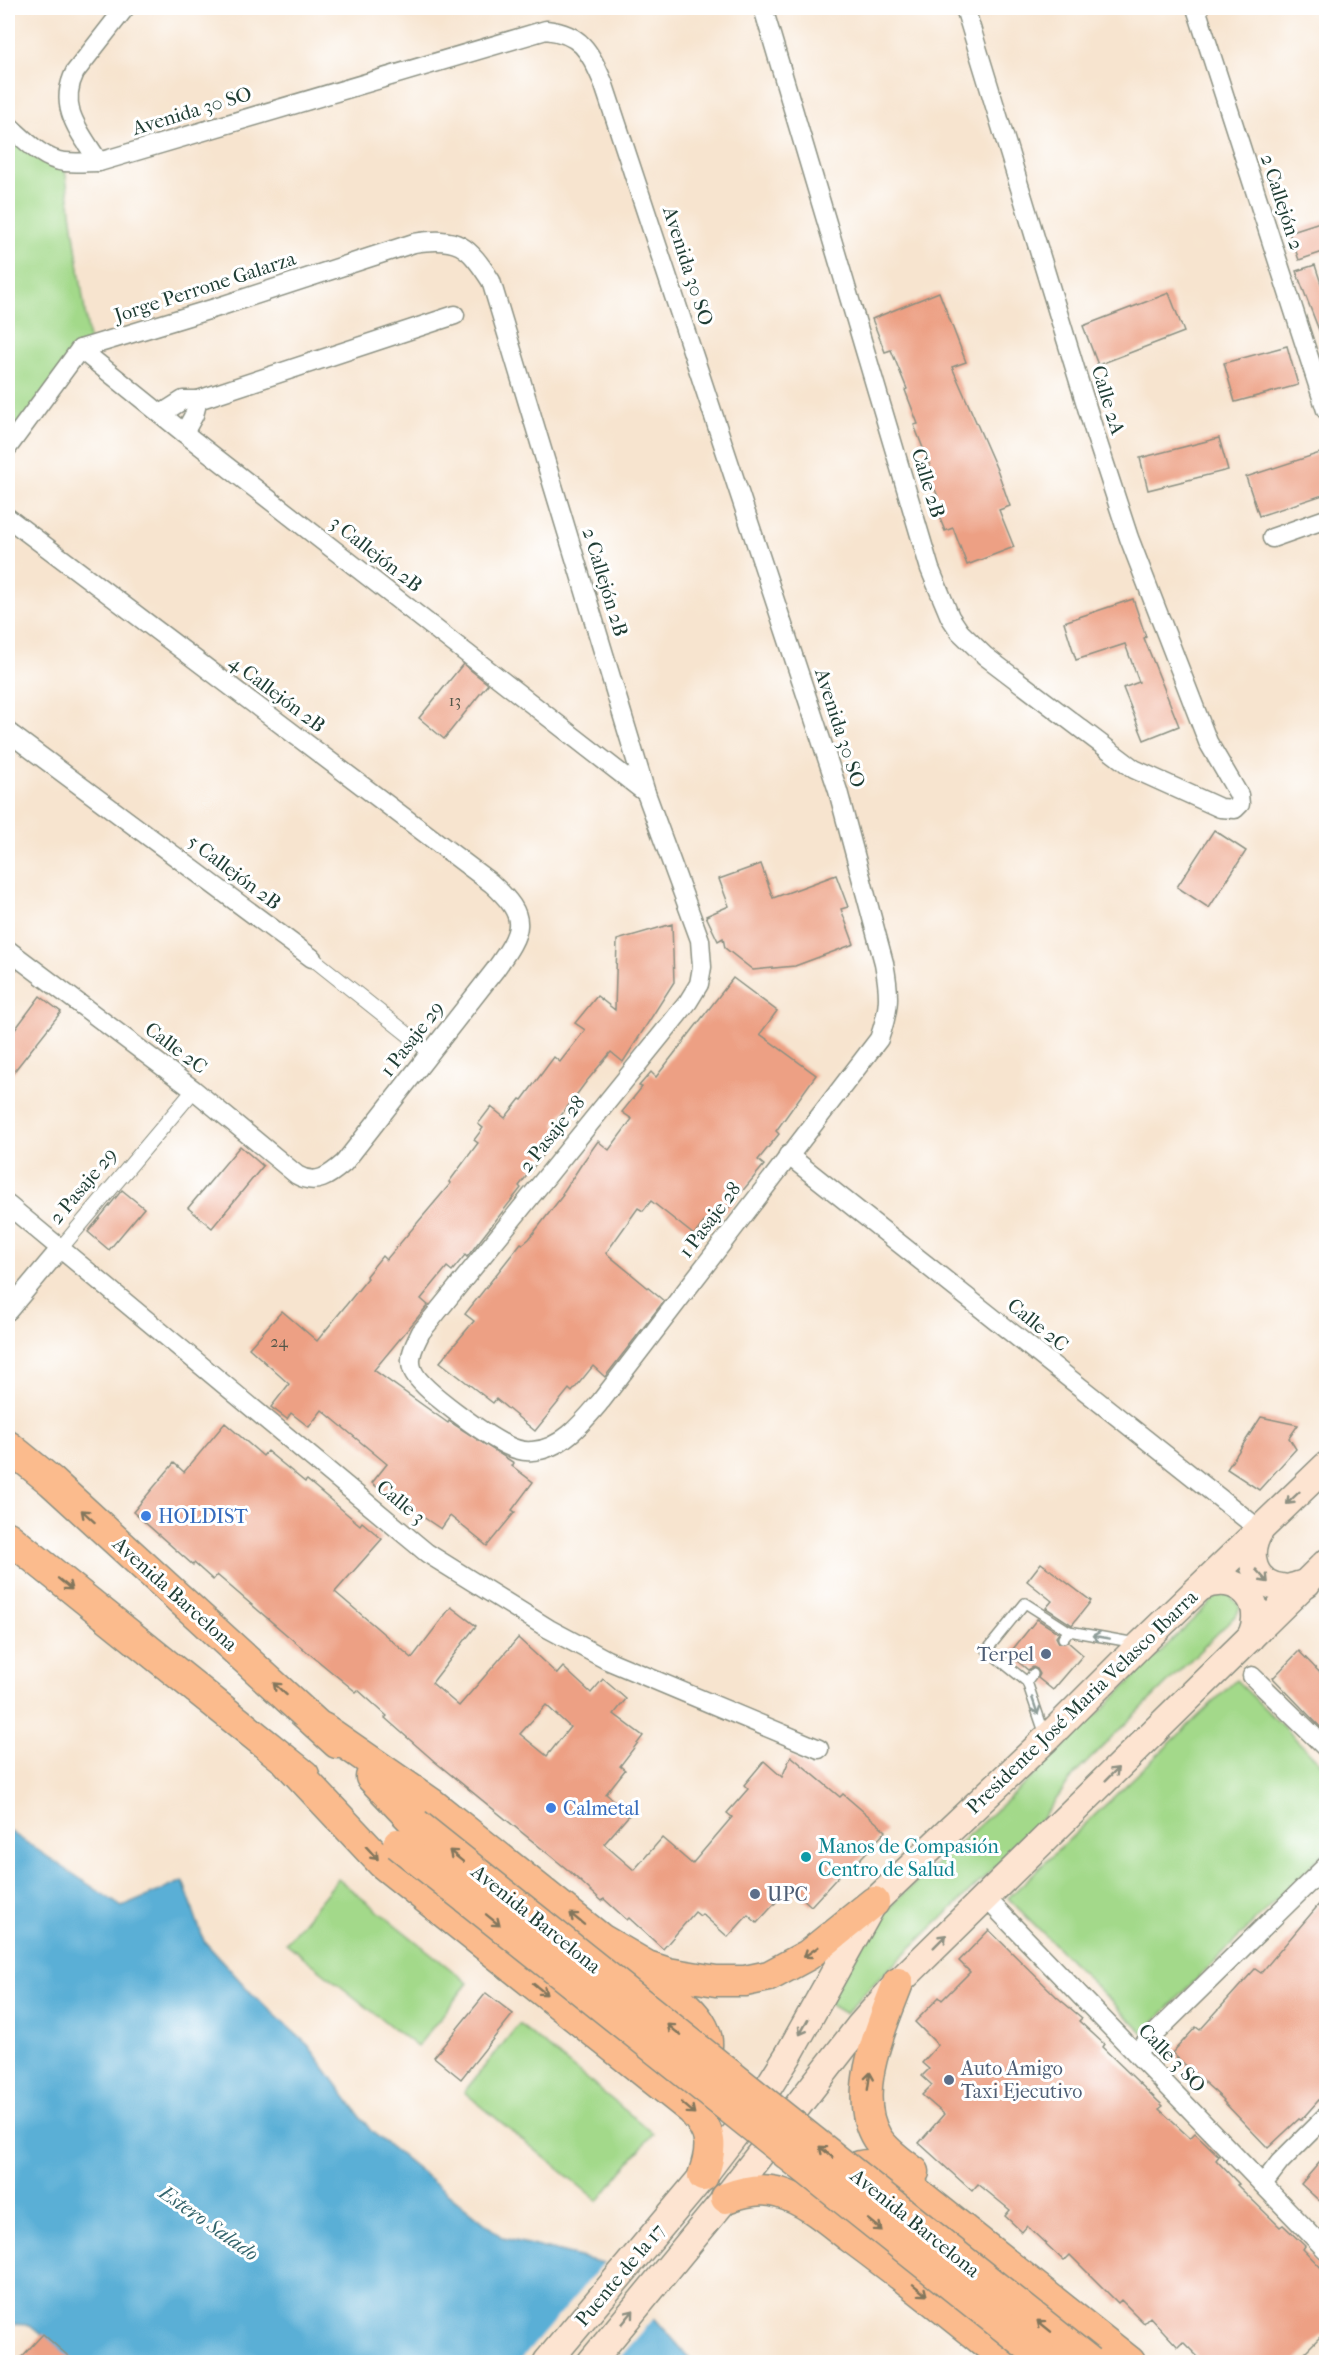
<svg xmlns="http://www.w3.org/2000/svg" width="1334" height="2370" font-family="'IM FELL French Canon',serif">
	<rect width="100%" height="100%" fill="#fff"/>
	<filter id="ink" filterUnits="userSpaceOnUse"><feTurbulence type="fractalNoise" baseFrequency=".0167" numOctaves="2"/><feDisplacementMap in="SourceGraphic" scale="12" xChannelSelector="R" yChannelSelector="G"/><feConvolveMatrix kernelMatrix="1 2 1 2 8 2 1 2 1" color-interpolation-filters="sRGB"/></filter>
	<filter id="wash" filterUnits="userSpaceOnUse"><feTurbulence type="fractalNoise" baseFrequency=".008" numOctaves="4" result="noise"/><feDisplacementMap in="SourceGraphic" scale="24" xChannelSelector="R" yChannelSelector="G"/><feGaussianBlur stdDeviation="1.35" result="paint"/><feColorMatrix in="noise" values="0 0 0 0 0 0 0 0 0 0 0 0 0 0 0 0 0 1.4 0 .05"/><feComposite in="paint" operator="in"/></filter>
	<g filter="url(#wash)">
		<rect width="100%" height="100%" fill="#f7e4cf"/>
		<g fill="#a3d98a" stroke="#618b5f" stroke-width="1.5">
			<path d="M8,125l56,37 26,185 -82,103z"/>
			<path d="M1227,1591l13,16 -3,7 -163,161 -41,56 -168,161 -19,22 -20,-12 50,-78 23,-26 153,-139 169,-167z"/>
			<path d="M1236,1680l90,89v81l-183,183 -135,-135z"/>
			<path d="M338,1879l130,104 -51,64 -131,-104z"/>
			<path d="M519,2024l134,109 -55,68 -134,-109z"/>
		</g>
		<path fill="#5aafd6" stroke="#3c7685" stroke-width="1.5" d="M8,1830l114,77 61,-26 21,60 49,54 55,50 63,86 132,107 104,26 86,98h-619l-44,-37 -22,-1z"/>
		<path fill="#f7e4cf" d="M606,2260l51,55 -41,47h-97z"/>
		<g id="blocks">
			<g fill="#eda084" fill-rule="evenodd">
				<path d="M1326,220v31l-27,9 -10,-28z"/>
				<path d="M1315,265l11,34v44h-2l-28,-72z"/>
				<path d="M939,292l27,70 -14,5 46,105 12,34 -11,4 15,37 -47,18 -14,-37 -8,3 -13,-32 6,-2 -12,-30 4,-1 -16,-41 4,-1 -13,-34 2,-1 -16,-39 -6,2 -13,-33z"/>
				<path d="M1169,293l15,39 -86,33 -15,-39z"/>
				<path d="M1287,346l11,39 -63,17 -11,-39z"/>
				<path d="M1219,438l9,32 -80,20 -8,-32z"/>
				<path d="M1326,451v43l-67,22 -13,-39z"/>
				<path d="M1133,599l13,38 -2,1 35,88 -35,14 -21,-52 16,-6 -14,-38 -49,16 -12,-38z"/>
				<path d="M463,664l25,20 -44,55 -25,-21z"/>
				<path d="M1214,830l32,21 -37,57 -32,-21z"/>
				<path d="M761,864l12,34 63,-23 12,32 -7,2 13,35 -59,22 -42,4 -28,-22 -2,-10 -5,3 -12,-25 23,-10 -10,-27z"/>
				<path d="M672,924l2,58 -51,80 -12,-10 -25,30 -32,43 5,4 -17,21 3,2 -26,34 2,2 -54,69 -2,-2 -13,16 -5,-4 -26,32 7,6 -54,65 74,53 1,-2 65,42 -2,3 21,16 -21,28 3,2 -28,34 -37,-30 -9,13 -42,-28 -2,3 -25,-21 15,-19 -65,-54 -13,17 -18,-14 -4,6 -16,-12 18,-23 -40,-36 33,-37 35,30 51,-63 -2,-2 16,-20 4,4 65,-77 -2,-1 29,-39 -4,-3 9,-12 -5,-4 13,-17 14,11 15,-19 2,1 32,-43 6,5 25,-32 -10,-7 22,-27 18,14 2,-70z"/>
				<path d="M733,978l44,33 -17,23 56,41 -40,56 3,3 -21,26 6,5 -39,47 -8,-6 -23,29 -43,-34 -8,10 -5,-3 -32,45 58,48 -59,76 -12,-11 -21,26 -3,-3 -34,42 -39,-32 -3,4 -53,-41 34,-41 -9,-7 56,-71 2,1 6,-5 34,-44 -1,-1 19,-29 17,-24 11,9 23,-31 -10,-7 20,-25 -3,-1 12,-14 5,5z"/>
				<path d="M40,996l21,16 -53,67v-40z"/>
				<path d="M240,1146l23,20 -51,62 -24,-20z"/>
				<path d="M122,1190l22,18 -35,42 -21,-18z"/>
				<path d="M1261,1417l37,8 -9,13 7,11 -37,41 -32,-21z"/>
				<path d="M225,1423l38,33 4,-5 38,31 2,-2 53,45 2,-3 20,17 -47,53 77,66 39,-51 25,19 -44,57 27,23 59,-68 39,36 6,-7 28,26 12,-14 23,20 -12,15 29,22 -23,30 5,4 -19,24 24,20 -26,30 30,26 28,-32 30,26 40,-47 -5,-4 21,-24 -4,-4 20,-24 18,16 9,-21 49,41 3,-3 43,37 -37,40 -3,-3 -35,38 -21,-19 -33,36 -9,-8 -20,22 -26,-23 -2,2 -5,-4 -32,37 -34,-31 -2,2 -23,-21 -2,2 -34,-31 -134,-109 -49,-43 2,-2 -29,-26 -2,2 -62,-51 -77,-66 -4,5 -19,-17 -1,2 -60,-53 41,-49 10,9zM546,1705l24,22 -23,29 -27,-22z"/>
				<path d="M1041,1563l50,38 -19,24 -26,-17 6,-7 -25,-20z"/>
				<path d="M1037,1619l22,14 -3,4 3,6 9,-1 15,13 -30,35 -15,-12 2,-4 -3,-5 -4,-2 -5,3 -19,-16z"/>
				<path d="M1299,1651l27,28v54l-53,-55z"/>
				<path d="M1326,1896v196l-25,28 -2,-1 -31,29 -45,-47 1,-1 -52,-47 24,-26 4,3 55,-61 6,4z"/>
				<path d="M989,1930l69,68 24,20 -3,3 25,23 -2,3 61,59 -4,3 31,29 5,-5 24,23 -3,4 23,24 -2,1 43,42 3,-2 22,21 -2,3 23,24v58l-31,31h-92l-20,-20 -5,5 -28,-30 -6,6 -23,-23 -3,3 -48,-48 -6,6 -37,-35 -5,6 -17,-16 5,-6 -32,-26 -6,7 -53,-48 25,-29 -22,-19 10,-10 -10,-9 7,-7 -7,-6 16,-18 -23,-23 24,-25 3,3 28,-28 -11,-11z"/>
				<path d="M486,1993l27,21 -52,65 -27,-22z"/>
				<path d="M1326,2155v52l-25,-23z"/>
				<path d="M43,2334l32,28h-58z"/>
			</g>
		</g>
	</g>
	<g filter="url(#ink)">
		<use href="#blocks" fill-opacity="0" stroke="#8b9082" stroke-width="1.5"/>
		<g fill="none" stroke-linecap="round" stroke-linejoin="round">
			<defs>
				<g id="service">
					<path d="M1063,1638l6,-7 67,12"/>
					<path d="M1033,1674l-6,8 18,53"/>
					<path d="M1027,1682l-40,-32 38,-47 44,28"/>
				</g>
				<g id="pedestrian">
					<path d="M312,958l118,94"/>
					<path d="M60,1249l134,-159"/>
				</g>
				<g id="minor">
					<path d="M763,8l167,561 20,48 10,15 25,24 149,113 86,39 15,1 5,-5 -1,-9 -31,-53 -79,-204 -34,-104 -130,-426"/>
					<path d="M1196,8l130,402"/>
					<path d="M8,125c16,14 35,35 57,37 11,1 23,0 34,0l447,-132c36,4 43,21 57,52l235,709 46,172c6,32 6,45 -5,76l-278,362c-17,20 -40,49 -69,50 -9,1 -18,-2 -26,-6 -20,-10 -85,-55 -93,-74 -6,-13 2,-27 8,-39l267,-330 11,-18 3,-17 -2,-27 -54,-147 -155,-512c-23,-36 -33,-45 -77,-38l-199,65 -135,41 -72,98"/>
					<path d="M99,162c-19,-30 -42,-54 -24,-90l50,-64"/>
					<path d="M80,349l104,84 462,360"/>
					<path d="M161,414l22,-14h15l257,-85"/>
					<path d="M184,433l10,-18 4,-15"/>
					<path d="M8,518l483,365c39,35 32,47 4,87l-151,193c-15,13 -28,23 -47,12l-103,-85 -186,-140"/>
					<path d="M1272,538l54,-19"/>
					<path d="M8,732l304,226"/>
					<path d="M788,1155l472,375"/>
					<path d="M8,1205l419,348 122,76 58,31 212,89"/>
					<path d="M8,1311l52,-62"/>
					<path d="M1252,1676l74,72"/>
					<path d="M985,1897l341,353"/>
					<path d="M1136,2052l190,-186"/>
					<path d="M1263,2184l17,-22 46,-46"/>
				</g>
				<g id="secondary">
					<path d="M1260,1530c-15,24 -8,55 24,58 8,1 16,-4 23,-5"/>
					<path d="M1201,1587c36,-17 68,15 49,51"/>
					<path d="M547,2362l156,-186 52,-68 34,-54 85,-152 172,-163 95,-95 185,-178"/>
					<path d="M591,2362l135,-164 133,-171 39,-44 428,-420"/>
				</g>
				<g id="primary">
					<path d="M8,1446l43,35 286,262"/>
					<path d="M8,1537l296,238"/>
					<path d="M323,1728l108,75 170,136 46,27 21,7 48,8h29l24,-5 39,-21 66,-53"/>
					<path d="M289,1764l93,99 310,247c21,24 21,37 11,66"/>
					<path d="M371,1777l45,47"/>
					<path d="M640,1970c30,24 97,61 52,103"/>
					<path d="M898,1983c-16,42 -48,112 -21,155 9,14 24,24 37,34"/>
					<path d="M726,2198c18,-7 36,-11 54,-5 27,8 48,27 70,44 55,40 107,83 159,125"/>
					<path d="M848,2235c-5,-8 -10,-17 -13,-26 -4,-21 11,-44 33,-44 11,0 18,5 27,10l235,187"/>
				</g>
			</defs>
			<use href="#service" stroke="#8b9082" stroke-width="12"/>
			<use href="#pedestrian" stroke="#8b9082" stroke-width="16"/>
			<use href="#minor" stroke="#8b9082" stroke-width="21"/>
			<use href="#secondary" stroke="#8b9082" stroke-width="30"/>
			<use href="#primary" stroke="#8b9082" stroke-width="33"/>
			<use href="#service" stroke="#fff" stroke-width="9"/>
			<use href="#pedestrian" stroke="#fff" stroke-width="14"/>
			<use href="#minor" stroke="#fff" stroke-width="18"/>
			<use href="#secondary" stroke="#fde4d1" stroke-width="27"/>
			<use href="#primary" stroke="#fbbb8d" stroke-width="30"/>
			<defs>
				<g id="primary-bridge">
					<path d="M416,1824l674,538"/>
					<path d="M398,1844l650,518"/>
				</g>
			</defs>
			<use href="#primary-bridge" stroke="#8b9082" stroke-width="33" stroke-linecap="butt"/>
			<use href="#primary-bridge" stroke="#fbbb8d" stroke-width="30"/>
		</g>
		<defs><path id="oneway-shaft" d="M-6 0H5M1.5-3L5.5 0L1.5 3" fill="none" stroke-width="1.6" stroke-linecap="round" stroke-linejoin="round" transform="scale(1.5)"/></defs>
		<g stroke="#8e9082">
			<use href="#oneway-shaft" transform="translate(1293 1498) rotate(136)"/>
			<use href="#oneway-shaft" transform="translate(1262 1576) rotate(47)"/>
			<use href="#oneway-shaft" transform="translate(1112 1774) rotate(-45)"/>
			<use href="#oneway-shaft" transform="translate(940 1941) rotate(-45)"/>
			<use href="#oneway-shaft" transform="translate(804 2027) rotate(119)"/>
			<use href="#oneway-shaft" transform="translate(628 2317) rotate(-51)"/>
		</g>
		<g stroke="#82765c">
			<use href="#oneway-shaft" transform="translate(88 1516) rotate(-138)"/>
			<use href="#oneway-shaft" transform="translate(65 1584) rotate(39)"/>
			<use href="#oneway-shaft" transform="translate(280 1689) rotate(-138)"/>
			<use href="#oneway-shaft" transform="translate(372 1853) rotate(47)"/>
			<use href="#oneway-shaft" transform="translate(456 1856) rotate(-141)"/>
			<use href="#oneway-shaft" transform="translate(577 1919) rotate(-141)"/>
			<use href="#oneway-shaft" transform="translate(493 1920) rotate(39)"/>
			<use href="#oneway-shaft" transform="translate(811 1952) rotate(145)"/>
			<use href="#oneway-shaft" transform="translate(540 1989) rotate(39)"/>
			<use href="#oneway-shaft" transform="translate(674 2030) rotate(-141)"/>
			<use href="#oneway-shaft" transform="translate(869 2081) rotate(-82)"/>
			<use href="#oneway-shaft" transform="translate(688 2108) rotate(41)"/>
			<use href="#oneway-shaft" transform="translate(826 2152) rotate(-141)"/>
			<use href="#oneway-shaft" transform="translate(875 2225) rotate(39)"/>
			<use href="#oneway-shaft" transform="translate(920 2290) rotate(39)"/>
			<use href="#oneway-shaft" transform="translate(1044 2326) rotate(-141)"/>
		</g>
		<g stroke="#8f9e9a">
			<use href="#oneway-shaft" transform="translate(1101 1637) rotate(-170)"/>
			<use href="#oneway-shaft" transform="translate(1035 1706) rotate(71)"/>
		</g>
	</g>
	<g fill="#3f7fe0" stroke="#fff" stroke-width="2">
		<circle cx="146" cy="1516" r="6"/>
		<circle cx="551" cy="1808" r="6"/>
	</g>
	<g fill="#5c6f8a" stroke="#fff" stroke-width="2">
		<circle cx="1046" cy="1654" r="6"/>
		<circle cx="755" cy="1894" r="6"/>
		<circle cx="949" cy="2080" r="6"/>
	</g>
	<circle fill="#0f9aa8" stroke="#fff" stroke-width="2" cx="806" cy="1857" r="6"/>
	<g text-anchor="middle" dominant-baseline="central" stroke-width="6" stroke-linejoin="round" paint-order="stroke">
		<g font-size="16" fill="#525648">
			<text x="455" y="700">13</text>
			<text x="279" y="1341">24</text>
		</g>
		<g font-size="20" fill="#1f3d34" stroke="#fff">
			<text transform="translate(192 111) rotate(-17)">Avenida 30 SO</text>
			<text transform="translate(1282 202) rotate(72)">2 Callejón 2</text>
			<text transform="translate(688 266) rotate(72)">Avenida 30 SO</text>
			<text transform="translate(205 287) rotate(-18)">Jorge Perrone Galarza</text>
			<text transform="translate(1108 400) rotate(73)">Calle 2A</text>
			<text transform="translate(928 483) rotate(73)">Calle 2B</text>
			<text transform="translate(376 554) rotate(38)">3 Callejón 2B</text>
			<text transform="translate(605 582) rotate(73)">2 Callejón 2B</text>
			<text transform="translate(277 694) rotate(37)">4 Callejón 2B</text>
			<text transform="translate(840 728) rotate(72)">Avenida 30 SO</text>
			<text transform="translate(234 872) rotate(37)">5 Callejón 2B</text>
			<text transform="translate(412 1039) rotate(-52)">1 Pasaje 29</text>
			<text transform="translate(176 1048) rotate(37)">Calle 2C</text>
			<text transform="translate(552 1134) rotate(-51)">2 Pasaje 28</text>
			<text transform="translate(83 1186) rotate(-50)">2 Pasaje 29</text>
			<text transform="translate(710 1220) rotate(-53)">1 Pasaje 28</text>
			<text transform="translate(1038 1325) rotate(39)">Calle 2C</text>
			<text transform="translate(401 1502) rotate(40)">Calle 3</text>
			<text transform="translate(175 1594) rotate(42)">Avenida Barcelona</text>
			<text transform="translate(1082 1702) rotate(-44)">Presidente José Maria Velasco Ibarra</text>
			<text transform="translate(536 1919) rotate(39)">Avenida Barcelona</text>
			<text transform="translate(1172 2058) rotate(46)">Calle 3 SO</text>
			<text transform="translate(915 2223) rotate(39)">Avenida Barcelona</text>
			<text transform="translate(620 2275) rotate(-50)">Puente de la 17</text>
		</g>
		<g font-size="20" fill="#366cbe" stroke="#fff" text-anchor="start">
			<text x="158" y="1516">HOLDIST</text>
			<text x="563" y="1808">Calmetal</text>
		</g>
		<g font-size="20" fill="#4e5e75" stroke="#fff" text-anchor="start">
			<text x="1034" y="1654" text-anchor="end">Terpel</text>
			<text x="767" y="1894">UPC</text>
			<text x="961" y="2068">Auto Amigo<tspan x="961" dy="23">Taxi Ejecutivo</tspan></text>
		</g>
		<g font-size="20" fill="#0d838f" stroke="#fff" text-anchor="start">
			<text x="818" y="1846">Manos de Compasión<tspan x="818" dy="23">Centro de Salud</tspan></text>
		</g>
		<g font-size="21" font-style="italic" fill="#34656d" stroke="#fff">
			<text transform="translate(209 2223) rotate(35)">Estero Salado</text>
		</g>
	</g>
	<rect width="1334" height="2370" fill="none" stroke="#fff" stroke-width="30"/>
</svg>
